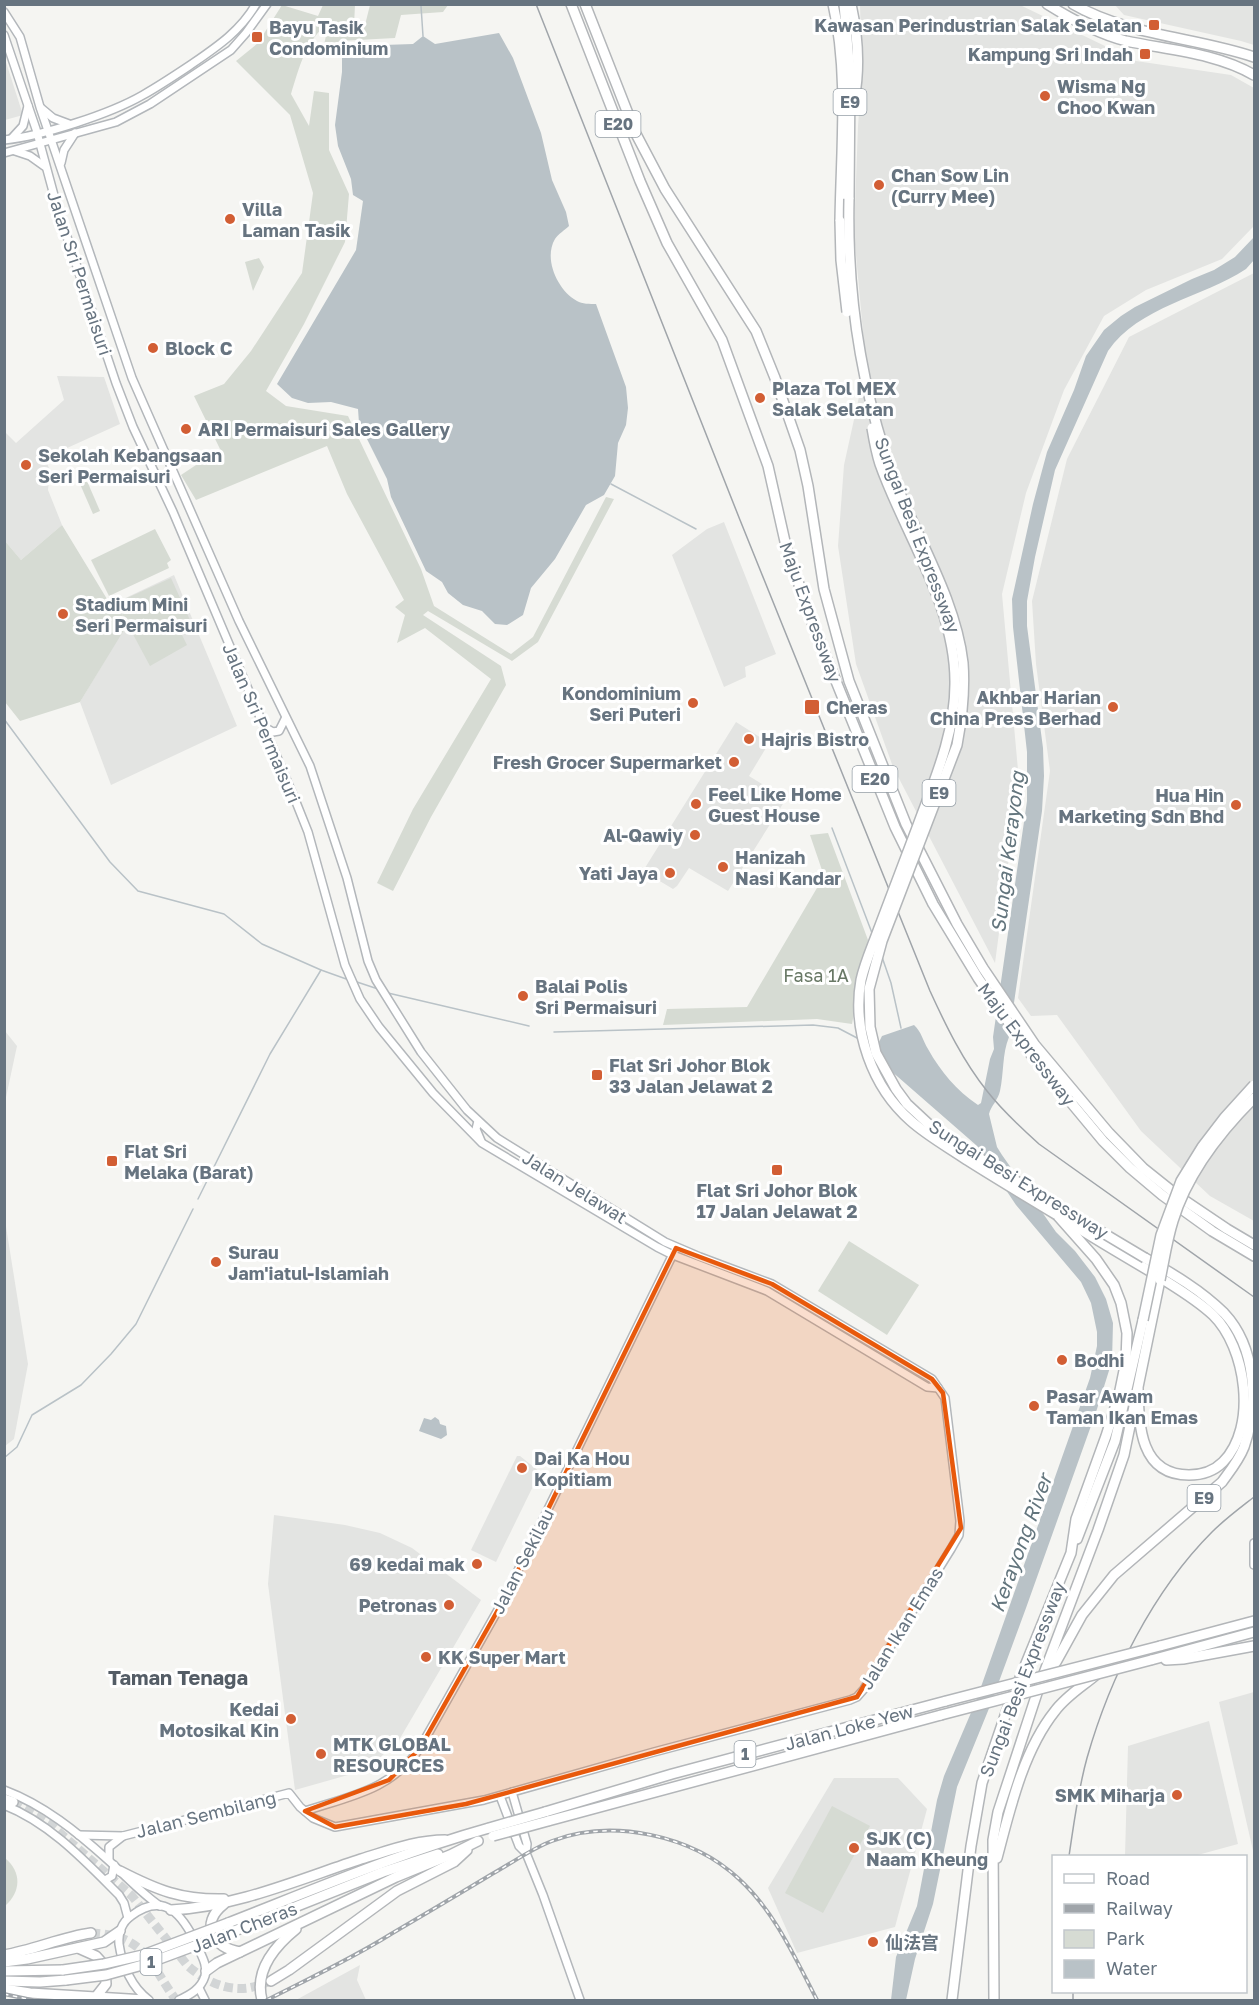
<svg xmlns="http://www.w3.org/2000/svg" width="1259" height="2005" font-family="'Golos Text','Noto Sans SC',sans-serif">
	<rect width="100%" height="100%" fill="#f5f5f2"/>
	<g fill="#e3e4e2">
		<path d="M860,5h160l116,56 95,14 23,13v135l-1,4 -31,32 -76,31 -42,26 -40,74 -38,103 -24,101 17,187 -24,182 -102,-196 -37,-103 -18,-118 6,-81 22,-100 -12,-132 4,-107 4,-53z"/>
		<path d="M1115,5h139v40l-13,-4 -117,-26z"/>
		<path d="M4,56l19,59 -18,5h-1z"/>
		<path d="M1254,273v948l-44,-25 -69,-65 -84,-116 -26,1 -13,-18 32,-227 -14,-107 -4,-63 35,-142 62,-122z"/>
		<path d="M57,376l47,1 16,47 -75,34 5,13 -2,19 14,35 -41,35 -16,-19 -1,-110 12,12 48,-43z"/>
		<path d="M724,522l52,132 -31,13 1,10 -22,10 -52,-132 35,-26z"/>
		<path d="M174,575l63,151 -126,59 -31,-83 46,-77 -11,-22z"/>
		<path d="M736,722l33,21 -20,33 37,23 -58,92 -39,-23 -12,18 -4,3 -30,-18z"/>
		<path d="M5,1031l12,15 -12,56z"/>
		<path d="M4,1214l24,150 -14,75 -9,7z"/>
		<path d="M517,1456h3l20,16 -44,90 -25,-12z"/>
		<path d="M274,1515l71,10 35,8 32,15 69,52 -82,140 -27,25 -24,10 -53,15 -27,-206z"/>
		<path d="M1254,1692v163l-35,-153z"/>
		<path d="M1209,1721l29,123 -44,12h-69l3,-110z"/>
		<path d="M834,1778h64l29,31 -32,118 -98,26 -29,-65z"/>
		<path d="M360,1965l-3,15 9,20h-70z"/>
	</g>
	<g fill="#d6dbd3">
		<path d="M282,5l36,11 5,-11h32l-1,20h11l5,-20h78l-5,7 -42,3 -6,23 -56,3 -9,13 -8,-1 7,-30c-23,16 -30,45 -38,71l18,32 5,-35 15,2v57l20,44 -4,48 -41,82 -38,67 20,15 62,10 73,153 13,37 77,48 22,-17 73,-140 8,2 -76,143 -26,19 -84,-50 -5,4 78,51 5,19 -75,132 -38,74 -16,-8 36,-74 78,-130 -66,-51 -28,15 8,-28 -10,-8 9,-7 -57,-106 -20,-48 -131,54 -15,-25 39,-26 -26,-53 30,-12 27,-33 51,-78 11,-80 -23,-78 -54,-54 22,-18z"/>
		<path d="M259,258l5,9 -11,24 -8,-29z"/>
		<path d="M87,481l13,30 -7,3 -13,-30z"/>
		<path d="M62,525l45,74 9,4 55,-25 23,51 -12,6 5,10 -37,21 -30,-56 7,15 -47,77 -60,19 -15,-19v-161l16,19z"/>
		<path d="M155,529l16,31 -4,3 2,5 -60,28 -18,-36z"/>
		<path d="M828,833l40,107 -16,84 -35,-5 -154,6 4,-16 80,-2 77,-131 -14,-41z"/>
		<path d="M849,1241l70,44 -32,50 -69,-44z"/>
		<path d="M832,1806l38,20 -47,87 -38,-20z"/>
		<path d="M5,1858c17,14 16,34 0,48z"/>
	</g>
	<g fill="#b9c2c7">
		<path d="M499,33l14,25 28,75 11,47 14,32 3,14c-4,4 -11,8 -14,13 -12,20 3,52 22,62 5,3 13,3 19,3l30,83 2,21 -2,17 -8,18 -3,33 -11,19 -18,10 -31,54 -24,29 -8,27 -16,10 -12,-1 -13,-13 -19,-6 -15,-12 -6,-11 -16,-11 -35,-74 -4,-18 -28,-56 -1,-14 -27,-7 -23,1 -16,-5 -15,-14 79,-134 7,-49 -10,-6 -2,-16 -13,-33 -3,-21 7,-53v-20l12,-6 59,-2 10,-8 12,8z"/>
		<path d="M1254,237v23l-8,9c-44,29 -107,37 -138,82l-53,119 -20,87 -8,44v25l16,122 1,28 -2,35 -33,226c-7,17 -5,36 -9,54 -2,9 -9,15 -11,23l8,33 5,8 54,77 19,19 20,26 11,22 7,24 -1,38 -15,48 -71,199 -36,98 -33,81 -24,117 -18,55 -9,41h-15l5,-43 21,-51 20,-106 7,-24 32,-75 114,-323 7,-32v-14l-6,-29 -10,-21 -65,-77 -40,-60 -86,-75 -8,-11 -3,-17 3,-6 32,-11c7,6 9,16 14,24 13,23 28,41 50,56l3,-2 9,-44 4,-10 -1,-12 34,-236v-49l-14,-125 -1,-28 21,-95 14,-52 27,-62 12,-34 18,-26 17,-14 14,-9 57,-28 22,-9 21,-13z"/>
		<path d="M435,1417l4,3 1,4 6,2 1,9 -6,4 -22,-8 5,-13 7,2z"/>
	</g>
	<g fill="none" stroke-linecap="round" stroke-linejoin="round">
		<g stroke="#b9c2c7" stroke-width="1.5">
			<path d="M423,4l-2,2 2,30"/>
			<path d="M611,484l85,45"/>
			<path d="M4,719l106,143 28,29 86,23 38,30 59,26 28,10"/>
			<path d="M832,828l40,105"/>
			<path d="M882,957l9,26 10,45"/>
			<path d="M357,982l21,7"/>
			<path d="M388,993l141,33"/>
			<path d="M554,1032l259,-7 25,3 21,11"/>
			<path d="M198,1199l72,-145 51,-84"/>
			<path d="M4,1458l13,-11 15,-32 49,-30 30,-31 25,-30 57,-115"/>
		</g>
		<g stroke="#d2d5d6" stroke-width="9" stroke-dasharray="9 4.5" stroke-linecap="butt">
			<path d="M13,1802l39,24 80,70 55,69c16,15 38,26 61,23 8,-1 16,-5 23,-7"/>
			<path d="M91,1933c55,2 58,30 85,67"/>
		</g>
		<defs>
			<g id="secondary">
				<path d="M4,12l16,25 20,70 92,271 107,243 71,145 37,112 21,83 8,19 45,72 46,58 30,28 168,104 35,15 72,27 160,95 13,19 15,123 -1,14 -8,14 -87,140 -7,8 -7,3 -196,52 -170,48 -149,27 -22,-9 -13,-11 -11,-14 -166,43 -44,-1"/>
				<path d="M4,35l32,94 22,81 58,173 17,44 40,85 123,290 12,30 37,133 15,34 19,28 54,66 49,50 175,104 16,8 94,36 160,96 11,1"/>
				<path d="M41,108l12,10 16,6"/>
				<path d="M12,138l11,-12 5,-20"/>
				<path d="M4,140c38,-4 106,-26 139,-45 16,-9 31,-19 46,-29 26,-18 51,-34 67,-62"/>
				<path d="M15,151l15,5 14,10"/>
				<path d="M4,153l112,-31 34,-18 81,-54 15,-17 21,-29"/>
				<path d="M61,163l3,-13 11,-17"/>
				<path d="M266,728l7,4 6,-1 6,-12"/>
				<path d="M478,1121l-2,8 5,12"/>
				<path d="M1254,1543v22"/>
				<path d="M4,1790c40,15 73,42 104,70 18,16 33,33 52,46"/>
				<path d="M512,1792l15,52 -1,9"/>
				<path d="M500,1796l19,50 7,7 17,42 37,105"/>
				<path d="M4,1805c46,18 81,56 115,90l5,8 4,15"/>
				<path d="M305,1811c46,-15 86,-21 115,-63l83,-147 171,-349"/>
				<path d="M109,1860v-13l14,-11"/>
				<path d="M105,1880l7,-4 2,-11"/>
				<path d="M199,1988l6,12"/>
				<path d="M149,2000c-17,-12 -27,-35 -30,-56 -1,-11 3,-22 12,-28 34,-26 52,0 66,29 4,10 11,20 8,31 -4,13 -15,19 -26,24"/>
			</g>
			<g id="highway">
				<path d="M571,4l69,177 27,62 55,97 46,126 18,80 24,71 85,210 38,77 45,74 51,74 74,89 27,27 32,27 50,36 42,25"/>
				<path d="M585,4l51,130 29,55 91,142 19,47 25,72 8,36 16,103 25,92 57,143 51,100 26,44 52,77 74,88 34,35 35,28 49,33 27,16"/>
				<path d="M833,4c16,69 8,146 7,217"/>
				<path d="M844,4l6,69 -1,126"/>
				<path d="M851,4c7,32 9,65 3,96"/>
				<path d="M1047,4c24,15 51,30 79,37 43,9 90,12 128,34"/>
				<path d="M1073,4c55,32 122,33 181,53"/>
				<path d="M1067,1221c28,18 57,35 86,52 20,13 42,25 60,42 33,32 45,112 10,147 -9,9 -22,13 -34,13 -49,0 -50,-49 -51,-86"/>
				<path d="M1077,1539l38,-98 28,-121"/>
				<path d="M1160,1646l94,-25"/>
				<path d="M1151,1660l103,-28"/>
				<path d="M1166,1660l17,-1 71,-13"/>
				<path d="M1044,1673l54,-143 26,-75 36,-175"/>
				<path d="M4,1799l9,3"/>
				<path d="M545,1812l127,-38 274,-73"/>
				<path d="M548,1821l393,-106"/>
				<path d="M997,1858c13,-49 26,-107 58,-147 11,-15 28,-25 42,-37"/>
				<path d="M120,1871c37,19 61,29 104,28"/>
				<path d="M224,1904c-25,20 -11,44 16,48"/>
				<path d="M171,1910c65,-3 129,-31 190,-51 27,-8 55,-19 84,-19"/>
				<path d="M228,1923c87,-34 172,-70 261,-95"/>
				<path d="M232,1932l151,-60 55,-18"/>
				<path d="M78,1948l18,8 9,10 1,18 -11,14"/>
				<path d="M4,1955c30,-5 58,-18 87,-22"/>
				<path d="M4,1962l23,-3 77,-17 16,-11"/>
				<path d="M4,1971l59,-1"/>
				<path d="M206,1971l11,-8 179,-86 54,-22 28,-14"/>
				<path d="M4,1981l36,1 26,-2"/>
				<path d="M271,1981l18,-11 108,-79 57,-29 13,-12"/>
				<path d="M4,1989l26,4 115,7"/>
				<path d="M262,2000c-8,-30 13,-54 34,-71"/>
				<path d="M952,2000l19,-154 11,-63 25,-73 64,-157 5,-34 30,-83 13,-41 7,-34 1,-28 -6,-30 -7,-18 -18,-26 -39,-44"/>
				<path d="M994,2000l-1,-160 5,-28 43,-131 15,-19 26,-47 32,-40 108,-93c8,-11 17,-22 22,-35 15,-43 12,-100 -20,-134 -23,-23 -51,-39 -79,-55"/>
			</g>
		</defs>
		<use href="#secondary" stroke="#b3b7bb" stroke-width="10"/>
		<use href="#highway" stroke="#b3b6b9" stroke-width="12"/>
		<use href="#secondary" stroke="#fff" stroke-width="7"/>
		<use href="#highway" stroke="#fff" stroke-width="9"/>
		<g stroke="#a0a5aa" stroke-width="1.5">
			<path d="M536,4l204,516 190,471c16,35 33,70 57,100 15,19 33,36 52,53l215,153"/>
			<path d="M1069,1856c5,-33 9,-66 18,-98 23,-81 66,-167 125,-226 13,-13 28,-24 42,-35"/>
			<path d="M1073,1992v8"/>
		</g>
		<defs>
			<g id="rail">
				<path d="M4,1994l28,6"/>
				<path d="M267,2000c41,-21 84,-41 124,-66 34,-20 68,-40 101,-60 20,-11 39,-25 60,-33 60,-23 140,-6 187,38 36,33 56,79 78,121"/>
			</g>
		</defs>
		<use href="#rail" stroke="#a0a5aa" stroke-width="4"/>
		<use href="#rail" stroke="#fff" stroke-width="1.5" stroke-dasharray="4.5" stroke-linecap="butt"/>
		<defs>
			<g id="highway-bridge">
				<path d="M849,199c-2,86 9,169 35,251 21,70 71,141 79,213 2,27 -1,55 -6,82l-75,196 -13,48 1,38 6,26 20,36 11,15 29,27 85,53 124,74"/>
				<path d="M840,221l1,39 6,52"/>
				<path d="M872,428c2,12 4,24 8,36 25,71 76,142 75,220 0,49 -20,95 -37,141 -13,34 -26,68 -39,103 -6,17 -14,34 -18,52 -9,50 11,107 50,141 17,15 37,26 56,39 30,19 60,37 90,55"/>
				<path d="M1160,1280c4,-19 7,-40 13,-59 14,-47 47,-89 81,-123"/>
				<path d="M1143,1320l18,-85 20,-54 21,-34 23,-30 29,-32"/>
				<path d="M946,1701l214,-55"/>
				<path d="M941,1715l210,-55"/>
				<path d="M489,1828l56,-16"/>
				<path d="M493,1836l55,-15"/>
				<path d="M63,1970l41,-6 39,-9 85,-32"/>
				<path d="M66,1980l40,-5 40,-11 86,-32"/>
			</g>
		</defs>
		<use href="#highway-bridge" stroke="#b3b6b9" stroke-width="12" stroke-linecap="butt"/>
		<use href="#highway-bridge" stroke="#fff" stroke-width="9"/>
	</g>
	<path fill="#e8590c" fill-opacity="0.2" stroke="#e8590c" stroke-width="4.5" stroke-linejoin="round" d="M676,1248l96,36 160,95 11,14 18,135 -104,169 -391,107 -131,23 -30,-16 84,-31 31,-32 83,-147z"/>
	<g fill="#d25e34" stroke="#fff" stroke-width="2">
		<rect x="1148" y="19" width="12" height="12" rx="3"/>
		<rect x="251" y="31" width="12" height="12" rx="3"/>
		<rect x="1139" y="48" width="12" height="12" rx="3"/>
		<circle cx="1045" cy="96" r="6"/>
		<circle cx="879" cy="185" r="6"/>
		<circle cx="230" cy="219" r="6"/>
		<circle cx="153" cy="348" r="6"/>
		<circle cx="760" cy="398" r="6"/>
		<circle cx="186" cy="429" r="6"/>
		<circle cx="26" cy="465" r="6"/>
		<circle cx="63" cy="614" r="6"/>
		<circle cx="693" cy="703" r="6"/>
		<rect x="804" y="699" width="16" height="16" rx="3"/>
		<circle cx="1113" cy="707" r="6"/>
		<circle cx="749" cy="739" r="6"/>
		<circle cx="734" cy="762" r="6"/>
		<circle cx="696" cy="804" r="6"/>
		<circle cx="1236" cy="805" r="6"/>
		<circle cx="695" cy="835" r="6"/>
		<circle cx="723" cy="867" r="6"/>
		<circle cx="670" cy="873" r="6"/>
		<circle cx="523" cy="996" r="6"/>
		<rect x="591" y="1069" width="12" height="12" rx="3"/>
		<rect x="106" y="1155" width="12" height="12" rx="3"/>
		<rect x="771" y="1164" width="12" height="12" rx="3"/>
		<circle cx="216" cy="1262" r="6"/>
		<circle cx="1062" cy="1360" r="6"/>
		<circle cx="1034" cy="1406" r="6"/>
		<circle cx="522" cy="1468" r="6"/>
		<circle cx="477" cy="1564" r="6"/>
		<circle cx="449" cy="1605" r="6"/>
		<circle cx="426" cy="1657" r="6"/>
		<circle cx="291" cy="1719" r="6"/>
		<circle cx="321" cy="1754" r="6"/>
		<circle cx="1177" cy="1795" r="6"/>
		<circle cx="854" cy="1848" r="6"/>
		<circle cx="873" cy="1942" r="6"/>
	</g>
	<g text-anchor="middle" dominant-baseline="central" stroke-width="6" stroke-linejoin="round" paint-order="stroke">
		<g fill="#fff" stroke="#959ea6" stroke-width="1.5">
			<rect x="833.5" y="89" width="33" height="26" rx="4.5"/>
			<rect x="595.5" y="111" width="45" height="26" rx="4.5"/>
			<rect x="852.5" y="766" width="45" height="26" rx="4.5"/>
			<rect x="922.5" y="780" width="33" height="26" rx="4.5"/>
			<rect x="1187.5" y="1485" width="33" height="26" rx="4.5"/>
			<rect x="734.5" y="1741" width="21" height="26" rx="4.5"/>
			<rect x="140.5" y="1949" width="21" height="26" rx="4.5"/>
		</g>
		<g font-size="16" font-weight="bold" fill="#677480">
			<text x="850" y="102">E9</text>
			<text x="618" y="124">E20</text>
			<text x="875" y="779">E20</text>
			<text x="939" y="793">E9</text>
			<text x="1204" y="1498">E9</text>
			<text x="745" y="1754">1</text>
			<text x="151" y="1962">1</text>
		</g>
		<g font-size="18" font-weight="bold" fill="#677480" stroke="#fff" text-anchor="start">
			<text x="1142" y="25" text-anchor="end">Kawasan Perindustrian Salak Selatan</text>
			<text x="269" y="27">Bayu Tasik<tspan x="269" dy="21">Condominium</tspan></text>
			<text x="1133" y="54" text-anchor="end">Kampung Sri Indah</text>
			<text x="1057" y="86">Wisma Ng<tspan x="1057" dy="21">Choo Kwan</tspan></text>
			<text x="891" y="175">Chan Sow Lin<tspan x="891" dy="21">(Curry Mee)</tspan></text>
			<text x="242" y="209">Villa<tspan x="242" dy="21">Laman Tasik</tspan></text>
			<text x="165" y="348">Block C</text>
			<text x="772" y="388">Plaza Tol MEX<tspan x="772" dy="21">Salak Selatan</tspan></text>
			<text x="198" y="429">ARI Permaisuri Sales Gallery</text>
			<text x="38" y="455">Sekolah Kebangsaan<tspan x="38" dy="21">Seri Permaisuri</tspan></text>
			<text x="75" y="604">Stadium Mini<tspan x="75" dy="21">Seri Permaisuri</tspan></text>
			<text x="681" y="693" text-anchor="end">Kondominium<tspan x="681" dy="21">Seri Puteri</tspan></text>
			<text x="1101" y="697" text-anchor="end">Akhbar Harian<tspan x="1101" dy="21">China Press Berhad</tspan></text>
			<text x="826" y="707">Cheras</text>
			<text x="761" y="739">Hajris Bistro</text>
			<text x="722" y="762" text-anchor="end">Fresh Grocer Supermarket</text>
			<text x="708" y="794">Feel Like Home<tspan x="708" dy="21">Guest House</tspan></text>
			<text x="1224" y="795" text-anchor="end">Hua Hin<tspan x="1224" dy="21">Marketing Sdn Bhd</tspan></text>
			<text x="683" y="835" text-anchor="end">Al-Qawiy</text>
			<text x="735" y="857">Hanizah<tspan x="735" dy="21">Nasi Kandar</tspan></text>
			<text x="658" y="873" text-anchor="end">Yati Jaya</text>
			<text x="535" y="986">Balai Polis<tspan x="535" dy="21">Sri Permaisuri</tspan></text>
			<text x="609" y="1065">Flat Sri Johor Blok<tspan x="609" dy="21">33 Jalan Jelawat 2</tspan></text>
			<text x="124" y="1151">Flat Sri<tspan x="124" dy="21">Melaka (Barat)</tspan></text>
			<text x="777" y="1190" text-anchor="middle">Flat Sri Johor Blok<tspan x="777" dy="21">17 Jalan Jelawat 2</tspan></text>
			<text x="228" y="1252">Surau<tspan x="228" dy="21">Jam'iatul-Islamiah</tspan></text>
			<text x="1074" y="1360">Bodhi</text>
			<text x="1046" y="1396">Pasar Awam<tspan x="1046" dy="21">Taman Ikan Emas</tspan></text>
			<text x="534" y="1458">Dai Ka Hou<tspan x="534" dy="21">Kopitiam</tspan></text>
			<text x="465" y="1564" text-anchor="end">69 kedai mak</text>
			<text x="437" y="1605" text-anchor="end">Petronas</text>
			<text x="438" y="1657">KK Super Mart</text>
			<text x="279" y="1709" text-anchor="end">Kedai<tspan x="279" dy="21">Motosikal Kin</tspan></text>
			<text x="333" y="1744">MTK GLOBAL<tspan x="333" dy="21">RESOURCES</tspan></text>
			<text x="1165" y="1795" text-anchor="end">SMK Miharja</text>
			<text x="866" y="1838">SJK (C)<tspan x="866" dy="21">Naam Kheung</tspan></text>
			<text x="885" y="1942">仙法宫</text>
		</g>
		<g font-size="18" fill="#677480" stroke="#fff">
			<text transform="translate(80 273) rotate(72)">Jalan Sri Permaisuri</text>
			<text transform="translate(918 535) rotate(69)">Sungai Besi Expressway</text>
			<text transform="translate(811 612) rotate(70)">Maju Expressway</text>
			<text transform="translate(262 723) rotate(67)">Jalan Sri Permaisuri</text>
			<text transform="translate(1027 1044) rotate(53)">Maju Expressway</text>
			<text transform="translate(1019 1179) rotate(32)">Sungai Besi Expressway</text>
			<text transform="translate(575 1187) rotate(32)">Jalan Jelawat</text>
			<text transform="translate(522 1561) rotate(-63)">Jalan Sekilau</text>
			<text transform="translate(901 1628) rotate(-58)">Jalan Ikan Emas</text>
			<text transform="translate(1022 1679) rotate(-69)">Sungai Besi Expressway</text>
			<text transform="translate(849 1727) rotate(-15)">Jalan Loke Yew</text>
			<text transform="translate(206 1814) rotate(-14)">Jalan Sembilang</text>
			<text transform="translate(244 1927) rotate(-21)">Jalan Cheras</text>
		</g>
		<g font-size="18" fill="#687865" stroke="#fff">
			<text x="816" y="975">Fasa 1A</text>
		</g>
		<g font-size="20" font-style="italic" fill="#63757d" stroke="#fff">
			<text transform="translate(1007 852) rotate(-83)">Sungai Kerayong</text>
			<text transform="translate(1020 1543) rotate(-70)">Kerayong River</text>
		</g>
		<g font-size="20" font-weight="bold" fill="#545d66" stroke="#fff">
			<text x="178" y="1677">Taman Tenaga</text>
		</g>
	</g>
	<rect width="1259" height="2005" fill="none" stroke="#677480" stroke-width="12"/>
	<rect x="1052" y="1855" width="195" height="138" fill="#ffffff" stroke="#c2c7cc" stroke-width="1.5"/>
	<rect x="1064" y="1874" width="30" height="9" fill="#ffffff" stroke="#c2c7cc" stroke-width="1.5"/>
	<text x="1106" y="1885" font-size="18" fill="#677480">Road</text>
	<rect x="1064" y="1904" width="30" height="9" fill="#a0a5aa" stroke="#c2c7cc" stroke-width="1.5"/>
	<text x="1106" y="1915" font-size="18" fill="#677480">Railway</text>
	<rect x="1064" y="1930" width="30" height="18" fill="#d6dbd3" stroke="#c2c7cc" stroke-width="1.5"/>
	<text x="1106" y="1945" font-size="18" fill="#677480">Park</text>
	<rect x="1064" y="1960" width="30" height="18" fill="#b9c2c7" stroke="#c2c7cc" stroke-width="1.5"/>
	<text x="1106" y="1975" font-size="18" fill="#677480">Water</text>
</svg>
